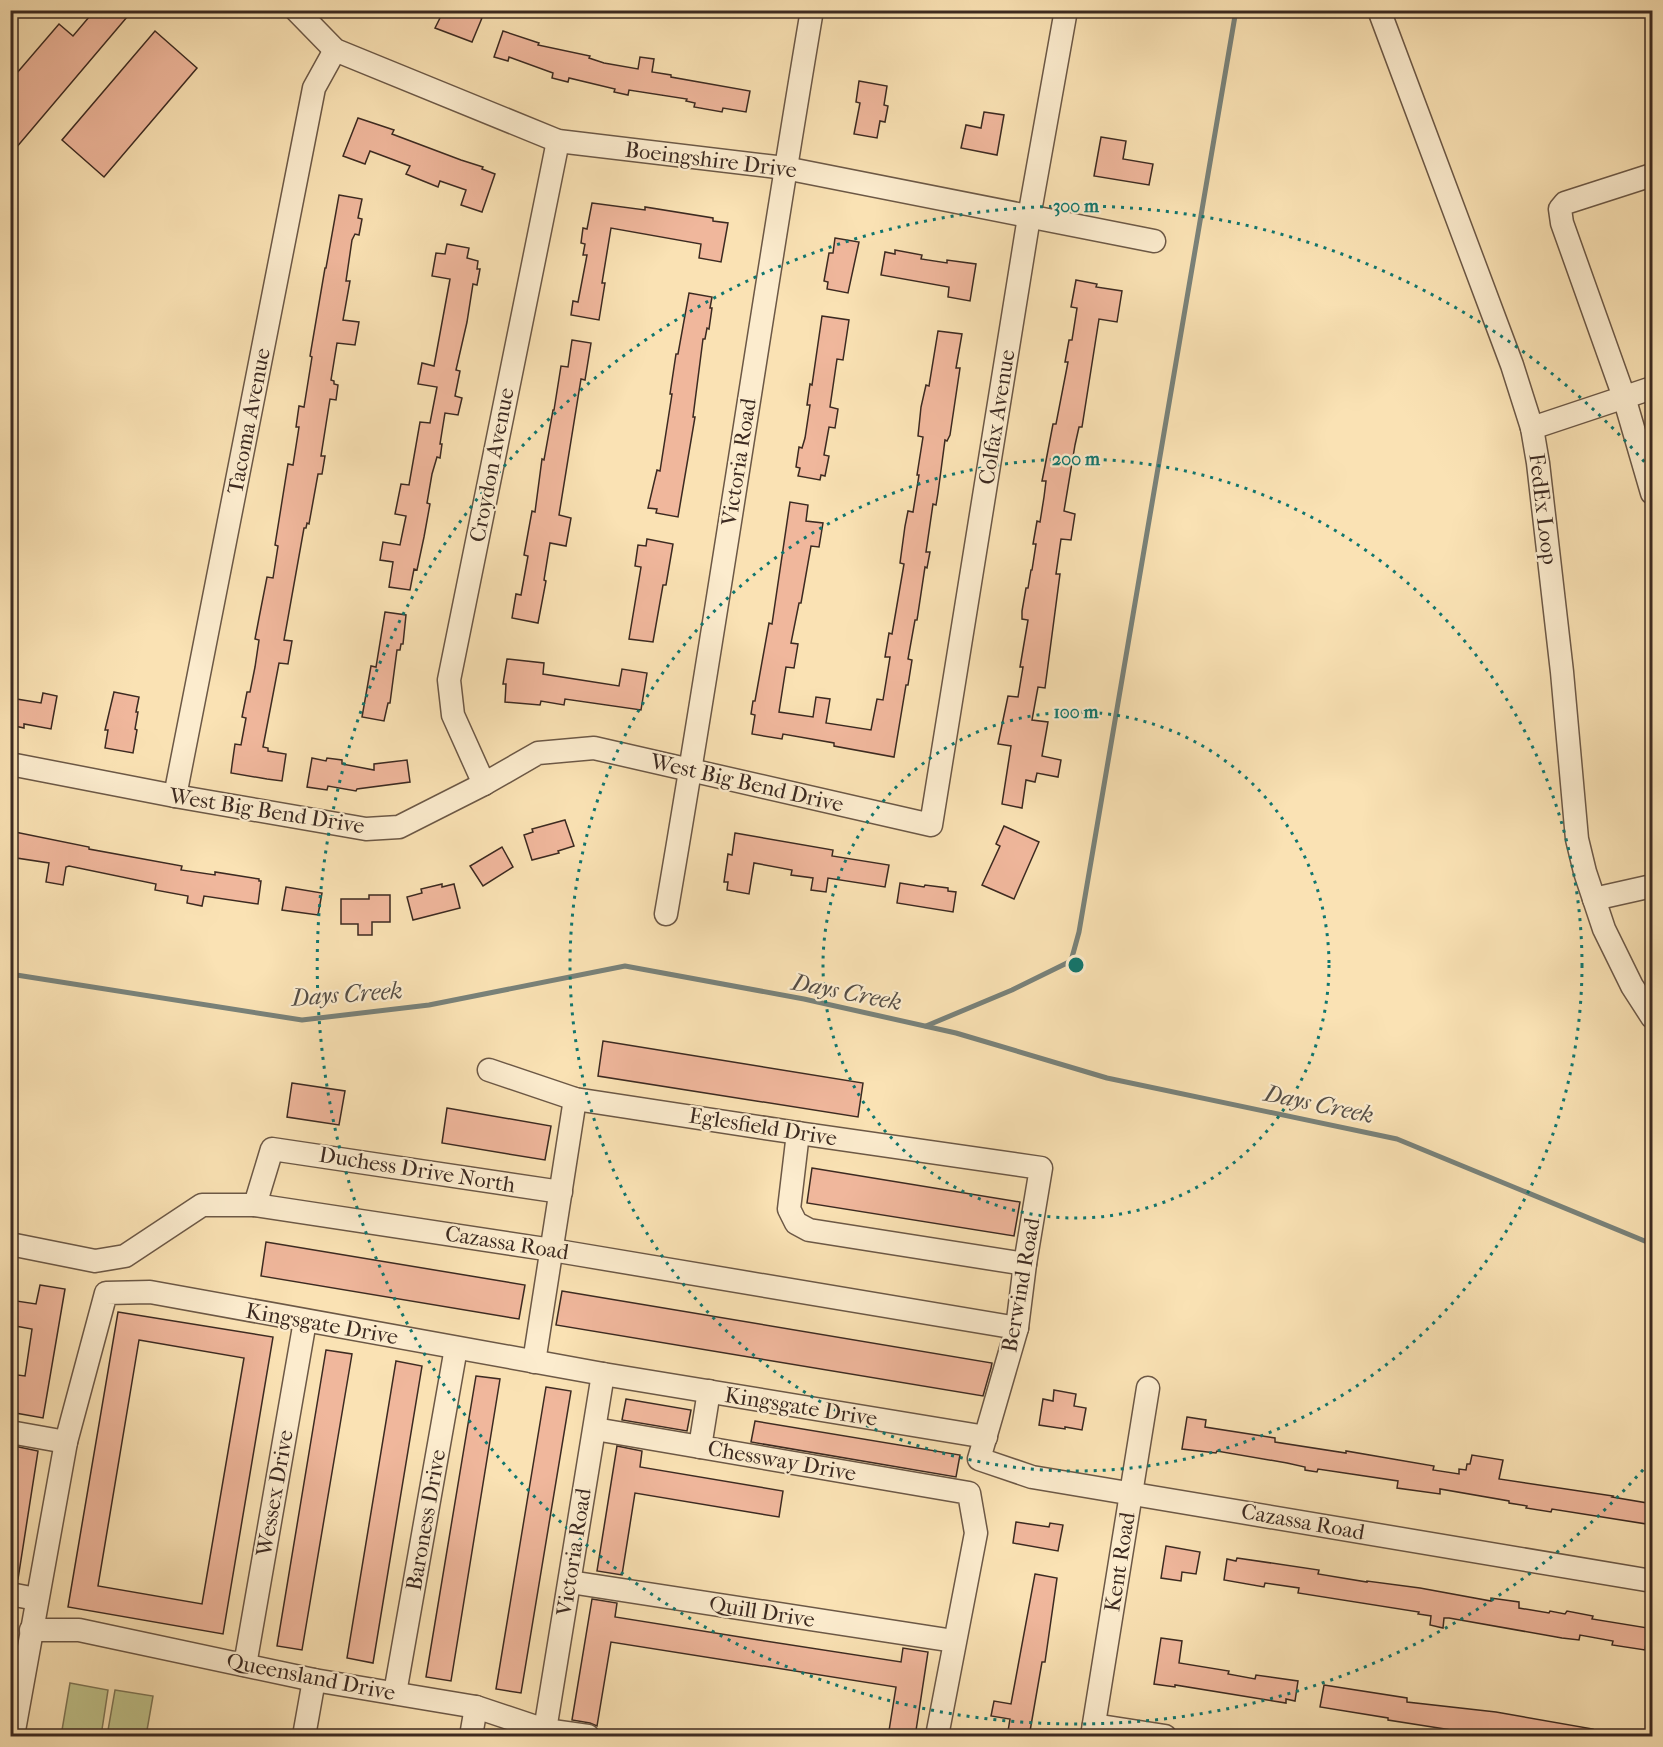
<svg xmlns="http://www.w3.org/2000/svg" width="1663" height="1747" font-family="'IM FELL French Canon',serif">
	<rect width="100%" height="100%" fill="#fae2b4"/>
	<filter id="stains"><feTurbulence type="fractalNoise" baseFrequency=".00333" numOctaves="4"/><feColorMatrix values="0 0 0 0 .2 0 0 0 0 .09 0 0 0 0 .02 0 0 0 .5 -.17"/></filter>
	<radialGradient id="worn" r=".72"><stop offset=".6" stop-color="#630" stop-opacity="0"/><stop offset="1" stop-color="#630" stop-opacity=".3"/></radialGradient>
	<g fill="#c0c38b" stroke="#7e7656" stroke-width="1.5">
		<path d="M70,1683l38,7 -7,46h-40z"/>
		<path d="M115,1690l38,6 -7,40h-39z"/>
	</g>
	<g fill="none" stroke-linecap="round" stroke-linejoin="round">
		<g stroke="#79827a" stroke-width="5">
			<path d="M10,974l292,46 127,-15 196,-39 179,33 152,34 151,45 290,61 255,105"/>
			<path d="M926,1026l86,-36 59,-29 8,-29 157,-922"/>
		</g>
	</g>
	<g fill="#f0b79c" stroke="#3c2a21" stroke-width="1.5" fill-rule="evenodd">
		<path d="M95,10h38l-123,145v-74l49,-57 14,12z"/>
		<path d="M444,10h17l21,8 -10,24 -37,-14z"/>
		<path d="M155,31l42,37 -93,109 -42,-37z"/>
		<path d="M503,31l36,12 -1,2 52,11 -1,2 15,5 34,6 2,-12 14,2 -2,13 19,3v2l79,14 -4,21 -23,-4 -1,4 -28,-5 1,-4 -9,-2 1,-2 -58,-9 -1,5 -14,-3 1,-3 -46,-11 -1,4 -16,-4 1,-5 -44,-16 -1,4 -14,-4z"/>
		<path d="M859,81l28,5 -3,19 4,1 -3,16 -5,-1 -3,17 -23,-4 6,-31 -4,-1z"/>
		<path d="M984,112l20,3 -7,40 -36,-7 5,-23 15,3z"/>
		<path d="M358,118l36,12 -2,4 69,26 22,7 -1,2 13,5 -13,38 -21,-7 5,-15 -26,-9 -2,6 -32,-13 4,-8 -40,-15 -5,13 -22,-8z"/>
		<path d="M1101,137l25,4 -3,18 30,5 -4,21 -55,-9z"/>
		<path d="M339,195l23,4 -4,19 4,1 -3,16 -4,-1 -3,6 -6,41h4l-7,39 16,2 -4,23 -18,-2 -6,37 3,1v3l4,1 -2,15 -6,-1 -9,57h4l-3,18h-4l-9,50 -2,-1 -1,5h-2l-20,112 8,1 -4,23 -9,-1 -16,84 5,1v3l18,3 -4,27 -15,-2 -36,-6 1,-8 3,-21 6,1 5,-27 -4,-1 5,-25h3l5,-25 4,-27 -4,-1 4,-21 8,-41 6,1 5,-32 -3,-1 13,-81 5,1 6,-38h-3l3,-21 5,1 8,-50 -2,-1 15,-88h1z"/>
		<path d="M592,203l53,7v-3l68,11v3l15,2 -7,39 -22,-4 2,-14 -90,-16 -9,55h3l-6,37 -28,-5 2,-14 5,1 9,-47h-4l2,-11 -4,-1 2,-15 4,1z"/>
		<path d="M835,238l24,4 -11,51 -21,-4 1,-7 -4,-1 5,-28h4z"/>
		<path d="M447,244l22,4 -2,10 11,3 -1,8h3l-3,16 -4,-1 -6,38 -11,48 4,1 -5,25 7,2 -4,17 -13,-2 -5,31h2l-2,14 -3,-1 -5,17 -5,29 3,1 -6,33 -7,33 -3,-1 -4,21 -21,-3 4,-25 -13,-2 3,-18 17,3 6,-29 -11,-2 6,-30 8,1 11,-63 10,1 7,-36 -19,-3 4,-21 12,3 16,-87 -18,-3 4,-23 9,1z"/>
		<path d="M895,250l27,5 -1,4 26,4v-3l29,4 -6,37 -22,-4 1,-10 -68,-12 4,-23 10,2z"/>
		<path d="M1076,280l21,4 -1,3 26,4 -5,31 -18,-3 -17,108h-3l-4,18 -11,66 11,3 -4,26 -10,-1 -5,35h4l-15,114 -7,-1 -6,33 16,2 -6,34 19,4 -3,17 -21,-4 -2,9 -9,-2 -4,28 -20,-4 9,-58 -13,-2 10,-48 10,1 5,-30h-3l8,-47 -6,-1v-8l4,-23h2l3,-18h1l4,-26h-3l4,-23 3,1 4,-25 2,-16h-4l3,-15 8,-42h3l12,-62h-3l4,-22h3l5,-32 -6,-1z"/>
		<path d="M689,293l23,4 -2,11h2l-3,21 -2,-1 -2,11h-2l-10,78h2l-17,100 -22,-4 1,-4 -9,-1 9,-38 3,1 12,-77h-2l6,-40h2z"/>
		<path d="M822,316l27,4 -6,40 -6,-1 -7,48 8,2 -3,19 -6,-1 -5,28 5,1 -4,20 -4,-1 -1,5 -22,-4 2,-8 -4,-1 3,-20 3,1 3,-10 5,-33h-3l3,-21 2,1z"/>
		<path d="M938,331l24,3 -6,34h4l-10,67 -3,6 -2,-1 -7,53 -2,12 -3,-1 -7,48h4l-3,16 -2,-1 -8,53h-2l-7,39 4,1 -4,25h-2l-12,72 -60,-11v-3l-51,-9 -1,5 -30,-5 3,-19 -4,-1 2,-13h2l14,-78 3,1 18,-122 18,3 -2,16 17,2 -4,24 -8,-1 -10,57h-2l-8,40 7,1 -4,24 -8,-1 -7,45 34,5 3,-20 14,2 -4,24 45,7 6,-31 6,1 7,-43h-5l4,-24 3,1 12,-70 -4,-1 5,-37 3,-15 5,1 6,-37h-2l6,-38 -5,-1 3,-29 5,-22 3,1z"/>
		<path d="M572,340l19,3 -6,37 -4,-1 -22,136 12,3 -5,28 -16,-3 -6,37 2,1 -8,42 -26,-5 4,-24 5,1 7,-39 -4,-1 8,-44 3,1 7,-53 2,1 9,-50h1l7,-44 7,1z"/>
		<path d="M647,539l26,5 -7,41h-3l-10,57 -24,-3 12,-72 -6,-1 3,-21 8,1z"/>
		<path d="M385,612l21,3 -3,29h-2l-1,6h-3l-7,53h-2l-4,18 -22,-4 9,-51 5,1z"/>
		<path d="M507,659l37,4 -1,11 76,12 3,-17 25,4 -6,37 -76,-11 -1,6 -23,-4 -1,4 -35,-3 1,-18h-3z"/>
		<path d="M114,692l25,5 -3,15h2l-3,17 2,1 -4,23 -28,-5 3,-18h-3z"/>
		<path d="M43,693l14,3 -6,33 -27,-5v4l-14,-3v-27l31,5z"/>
		<path d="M312,758l14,3 1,-3 15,2v4l32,6v-6l33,-4 3,22 -53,7 -1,2 -28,-5 -1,4 -20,-3z"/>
		<path d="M565,820l9,26 -16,5 1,2 -27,7 -8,-25 9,-3 -1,-3z"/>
		<path d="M1004,826l35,16 -25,57 -32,-14 18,-39 -4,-2z"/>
		<path d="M10,831l79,16v2l93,17 -1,4 34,5v-3l44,7v2h2l-3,23 -54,-8 -2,10 -15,-3 1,-7 -33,-6 1,-6 -87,-18 -3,1 -3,18 -17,-3 3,-19 -39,-6z"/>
		<path d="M735,833l98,17 -1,6 57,9 -4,22 -57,-9 -2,14 -15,-2 2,-12 -22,-3 1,-5 -38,-7 -5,31 -22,-4 1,-8h-4l4,-28 4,1z"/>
		<path d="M502,847l11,20 -30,19 -13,-20z"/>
		<path d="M900,883l24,4 1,-2 23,3v3l8,1 -3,20 -56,-9z"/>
		<path d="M442,884v3l12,-3 6,24 -47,12 -6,-23 15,-4 -1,-4z"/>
		<path d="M286,887l36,6 -4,22 -36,-5z"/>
		<path d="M369,895h21v27h-18v13h-14v-11h-17v-25h28z"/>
		<path d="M603,1041l260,42 -5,34 -260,-41z"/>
		<path d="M292,1083l53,8 -6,34 -52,-8z"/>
		<path d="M447,1108l104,18 -6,34 -103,-17z"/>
		<path d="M812,1168l208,34 -6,34 -207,-33z"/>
		<path d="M266,1242l259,43 -6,34 -258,-43z"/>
		<path d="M40,1285l25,4 -22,129 -33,-6v-38l15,2 7,-47 -22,-4v-25l26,4z"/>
		<path d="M562,1291l430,72 -1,5 -8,28 -427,-71z"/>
		<path d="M118,1312l155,25 -50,297 -155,-27zM139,1340l105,18 -42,246 -104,-18z"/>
		<path d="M326,1350l26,4 -50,296 -25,-4z"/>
		<path d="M396,1361l26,5 -49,297 -26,-5z"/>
		<path d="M476,1376l24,3 -49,302 -25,-4z"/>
		<path d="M546,1387l25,4 -50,302 -25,-4z"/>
		<path d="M1054,1390l22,4 -2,12 12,2 -4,22 -17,-3v2l-26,-4 4,-26 10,2z"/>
		<path d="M626,1399l65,11 -4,21 -65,-11z"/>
		<path d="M1187,1417l19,3 -1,7 70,11v4l71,11v-2l88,15 -1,4 26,4v-5l7,1 1,-6h3l2,-9 31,5 -4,19 114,17 -1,1 41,7v21l-101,-16 -1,3 -25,-4 1,-2 -18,-3v-2l-69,-12v5l-43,-6 1,-7 -80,-12 -1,3 -12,-2v-3l-18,-4 -70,-12 -1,2 -34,-4z"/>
		<path d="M755,1421l205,34 -4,22 -205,-35z"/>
		<path d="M14,1446l24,5 -20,128h-8v-113z"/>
		<path d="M617,1446l25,5 -2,16 143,24 -4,26 -144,-24 -13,82 -25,-4z"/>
		<path d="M1016,1522l33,5 1,-4 13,2 -5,26 -45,-8z"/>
		<path d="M1166,1546l34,6 -4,22 -14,-2 -1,9 -20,-3z"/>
		<path d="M1237,1558l82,12 -1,4 49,8v-1l53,7 71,13v-3l28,4v6l30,5 1,-2 15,3 2,-3 26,5 -1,3 56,9 -3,22 -33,-5 1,-4 -33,-6 -1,5 -17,-2 -113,-20h-5l-1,10 -13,-3 1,-9 -13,-2 1,-2 -121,-19 1,-5 -34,-5 -1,4 -40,-7 3,-21 9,2z"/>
		<path d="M1035,1574l22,4 -12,84h-3l-13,75h-22l3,-18 -19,-3 3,-15 17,3z"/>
		<path d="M592,1599l25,4 -2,14 144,23 142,22 2,-14 25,4 -13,85h-27l8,-50 -285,-45 -14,84 -7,-3 -18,-3z"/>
		<path d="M1161,1638l21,3 -3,22 50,8 -1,3 27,5 1,-4 42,6 -3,20 -9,-2v4l-111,-18v2l-21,-3z"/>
		<path d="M1324,1685l83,13v4l89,10 97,17 -1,8h-86l-41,-7 -1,2 -76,-12v-2l-68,-11z"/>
	</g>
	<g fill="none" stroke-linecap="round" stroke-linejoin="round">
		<defs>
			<g id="minor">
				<path d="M296,10l39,40 223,91 227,27 369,73"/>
				<path d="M1379,10l133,355 20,63 6,35 24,209 15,167 8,33 19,57 28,57 20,31"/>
				<path d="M1652,175l-87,28 -5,6 2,14 62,174 28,96"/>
				<path d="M1532,428l120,-40"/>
				<path d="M10,764l165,32 191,33 33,-2 85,-43 54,-31 56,-5 337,77 98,-608 37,-207"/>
				<path d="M484,784l-31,-69 -4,-35 109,-539"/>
				<path d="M175,796l139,-708 21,-38"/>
				<path d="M1594,899l58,-13"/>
				<path d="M666,914c52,-301 95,-603 146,-904"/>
				<path d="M489,1070l86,29 223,34 243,35 -16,96 -8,64 -38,131 53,18 620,104"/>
				<path d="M798,1133l-9,76 7,14 13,7 216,34"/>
				<path d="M255,1205l17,-56 289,43"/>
				<path d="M10,1244l85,17 30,-5 77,-51h53l297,45 465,78"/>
				<path d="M534,1362l41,-263"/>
				<path d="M595,1429l374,64 7,40 -39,203"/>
				<path d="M10,1432l56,10"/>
				<path d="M700,1447l9,-56"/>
				<path d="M570,1582l384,59"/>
				<path d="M10,1594l26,5"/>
				<path d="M31,1630h48l235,50 162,27 69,23 43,6"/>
				<path d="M245,1665l60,-344"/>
				<path d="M395,1693l61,-345"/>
				<path d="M1094,1725l71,11"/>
				<path d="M545,1730l58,-356"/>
				<path d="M13,1736l53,-294 40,-149 44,-1 453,82 383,63"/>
				<path d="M304,1736l10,-56"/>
				<path d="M471,1736l5,-29"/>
				<path d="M1092,1736l56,-348"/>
			</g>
		</defs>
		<use href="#minor" stroke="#6c5846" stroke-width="25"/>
		<use href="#minor" stroke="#fcecce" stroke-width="22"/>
	</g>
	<g fill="none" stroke="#0f766e" stroke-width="3" stroke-dasharray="3 6">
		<circle cx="1076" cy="965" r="253"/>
		<circle cx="1076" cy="965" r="506"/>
		<path d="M1649 1463A759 759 0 1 1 1649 467"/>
	</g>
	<g text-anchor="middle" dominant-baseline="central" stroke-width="4.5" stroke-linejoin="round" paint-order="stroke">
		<g font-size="22" fill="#3c2a21" stroke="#fcecce">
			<text transform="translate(711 160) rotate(7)">Boeingshire Drive</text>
			<text transform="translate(997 417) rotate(-81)">Colfax Avenue</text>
			<text transform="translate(249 421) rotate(-79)">Tacoma Avenue</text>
			<text transform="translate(739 462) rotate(-81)">Victoria Road</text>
			<text transform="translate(492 465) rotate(-79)">Croydon Avenue</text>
			<text transform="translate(1543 509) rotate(83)">FedEx Loop</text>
			<text transform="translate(747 783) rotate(13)">West Big Bend Drive</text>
			<text transform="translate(267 811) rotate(9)">West Big Bend Drive</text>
			<text transform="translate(763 1127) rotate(9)">Eglesfield Drive</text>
			<text transform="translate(417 1170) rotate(9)">Duchess Drive North</text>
			<text transform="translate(507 1243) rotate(9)">Cazassa Road</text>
			<text transform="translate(1021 1285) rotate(-80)">Berwind Road</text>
			<text transform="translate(322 1324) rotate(10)">Kingsgate Drive</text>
			<text transform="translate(801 1407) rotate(9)">Kingsgate Drive</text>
			<text transform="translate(782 1461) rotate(10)">Chessway Drive</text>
			<text transform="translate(275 1493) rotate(-80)">Wessex Drive</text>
			<text transform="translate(426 1520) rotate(-80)">Baroness Drive</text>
			<text transform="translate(1303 1522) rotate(10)">Cazassa Road</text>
			<text transform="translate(574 1552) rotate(-81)">Victoria Road</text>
			<text transform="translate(1120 1562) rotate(-81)">Kent Road</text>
			<text transform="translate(762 1612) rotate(9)">Quill Drive</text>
			<text transform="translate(311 1677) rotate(11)">Queensland Drive</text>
		</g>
		<g font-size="24" font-style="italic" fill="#554e46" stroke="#fcecce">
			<text transform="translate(847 992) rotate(11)">Days Creek</text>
			<text transform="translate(347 994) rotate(-4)">Days Creek</text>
			<text transform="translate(1319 1104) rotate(12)">Days Creek</text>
		</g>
	</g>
	<circle cx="1076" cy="965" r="9" fill="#0f766e" stroke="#fcecce" stroke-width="3"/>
	<g font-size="18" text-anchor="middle" font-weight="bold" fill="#0f766e" stroke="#fcecce" stroke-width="4.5" stroke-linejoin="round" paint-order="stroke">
		<text x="1076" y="212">300 m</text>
		<text x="1076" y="465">200 m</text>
		<text x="1076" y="718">100 m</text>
	</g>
	<rect width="1663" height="1747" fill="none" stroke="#fae2b4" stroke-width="36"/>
	<rect x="12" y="12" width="1639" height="1723" fill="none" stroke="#3c2a21" stroke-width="3"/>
	<rect x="18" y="18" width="1627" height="1711" fill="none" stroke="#3c2a21" stroke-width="1.5"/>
	<rect width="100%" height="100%" filter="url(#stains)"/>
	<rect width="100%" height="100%" fill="url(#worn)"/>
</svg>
